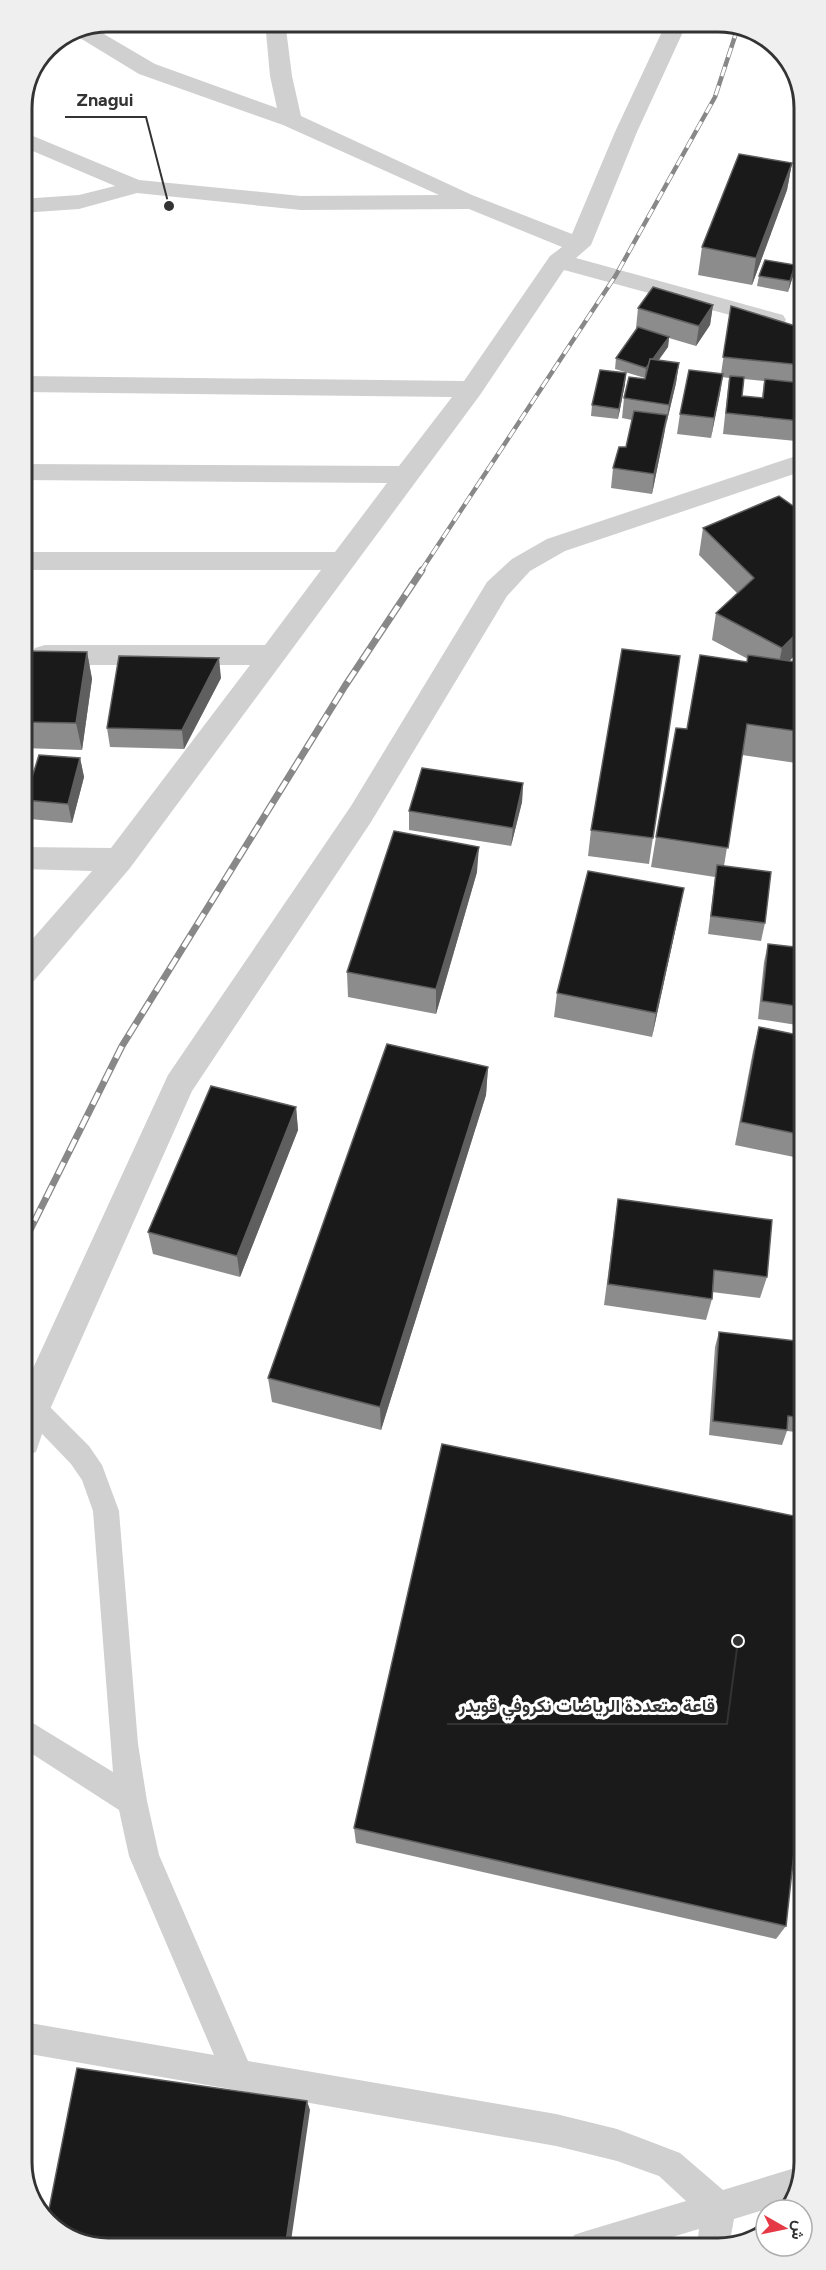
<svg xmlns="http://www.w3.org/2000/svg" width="826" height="2270" font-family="Figtree,Vazirmatn,sans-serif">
	<rect width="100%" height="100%" fill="#fff"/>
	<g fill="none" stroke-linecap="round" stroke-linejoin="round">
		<path fill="#d0d0d0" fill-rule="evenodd" d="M33,1395l9,4 47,47 13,19 17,46 19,233 9,57 12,54 89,206 308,53 61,15 63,24 43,37 75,-23 5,2 -11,32 -58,18 -5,27h-32l2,-17 -57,17 -72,1 4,-12 12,-4 100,-30 -27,-25 -42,-15 -61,-15 -532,-93v-31l190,33 -85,-199 -10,-46 -96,-62v-31l90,55 -20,-261 -11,-31 -11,-16 -47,-49v-16z"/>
		<g fill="#d0d0d0" fill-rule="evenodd">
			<path d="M265,21h20l7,55 9,40 171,79 100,39 43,-102 52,-111h21l-51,111 -46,113 -15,13 207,57 3,5 -3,5 -9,2 -210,-57 -84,125 -350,473 -97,114 -11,3v-34l70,-80 -70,-2v-22l89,1 139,-183h-205l-10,-3 -4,-7 4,-7 10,-3h220l56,-75h-299v-18h313l52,-69 -365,-3v-16l377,2 53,-69 -430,-5v-16l442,5 86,-125 12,-9 -93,-38 -168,1 -164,-17 -58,16 -58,4v-14l58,-4 36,-9 -94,-40v-15l118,49 162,16 138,-1 -156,-70 -144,-51 -64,-39 17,-8 63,37 122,44 -7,-32z"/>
			<path d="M802,454l1,17 -238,80 -35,20 -23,25 -136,226 -179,269 -141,316 -15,45 -13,5v-67l145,-315 183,-269 136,-224 25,-23 35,-20z"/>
		</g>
		<defs>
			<path id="rail-far1" d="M421,571l195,-296 99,-178 23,-70"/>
			<path id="rail" d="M23,1244l99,-198 223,-360 77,-116"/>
		</defs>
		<use href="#rail-far1" stroke="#888" stroke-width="4.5"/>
		<use href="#rail" stroke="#888" stroke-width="7"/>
		<use href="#rail-far1" stroke="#fff" stroke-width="3" stroke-dasharray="10" stroke-linecap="butt"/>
		<use href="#rail" stroke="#fff" stroke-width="4.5" stroke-dasharray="13" stroke-linecap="butt"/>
	</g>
	<g fill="#8c8c8c" fill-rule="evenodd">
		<path d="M399,21h57l-1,9 -55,1z"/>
		<path d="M792,163l-5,27 -35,95 -54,-10 4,-28z"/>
		<path d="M795,265l-2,11 -5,16 -31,-6 2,-10z"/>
		<path d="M713,305l-3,20 -14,21 -27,-8 -1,9 -9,13 20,3 -3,20 -10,42 -2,10 -12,59 -41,-6 2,-20 13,-21 6,-27 -10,-2 2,-20 21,-20 -30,-9 1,-11 21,-30h-1l2,-20z"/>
		<path d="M731,306l71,22v63l-2,30 -4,20 -73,-7 6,-56 -7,-1 -11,61 -34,-4 3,-20 41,-40zM744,379l20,2 -2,17 -20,-2z"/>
		<path d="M625,384l-7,35 -27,-3 1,-11z"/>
		<path d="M779,496l11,165 13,2v101l-61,-9 -18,111 41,57 -4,18 -53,-7 7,-57 -64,-10 5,-30 31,-108 60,-67 1,-3 -36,-19 4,-27 21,-20 -38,-38 4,-27z"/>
		<path d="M22,651l65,1 5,27 -10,71 -60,-2z"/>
		<path d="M680,656l-31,208 -61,-8 3,-26z"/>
		<path d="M221,678l-37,71 -74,-2 -3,-19z"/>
		<path d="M80,758l4,19 -12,46 -42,-4 -5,-19z"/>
		<path d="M523,783l-1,19 -11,44 -102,-16v-19z"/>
		<path d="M477,872l-41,142 -88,-17 -1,-25z"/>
		<path d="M679,913l-27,124 -98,-20 3,-24z"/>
		<path d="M768,944l35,4v78l-45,-7 6,-57z"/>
		<path d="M759,1027l44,9 1,123 -69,-14 18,-94z"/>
		<path d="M488,1067l-2,28 -105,335 -109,-28 -4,-24z"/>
		<path d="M296,1107l2,23 -58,147 -87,-23 -5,-22z"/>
		<path d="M618,1199l149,78 -7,21 -48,-6v7l-6,21 -102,-15z"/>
		<path d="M719,1332l85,10v91l-17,-2 -5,14 -73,-10 6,-88z"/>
		<path d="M354,1828l432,98 -10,13 -420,-96z"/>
	</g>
	<g fill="#5f5f5f">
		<path d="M792,163l-5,27 -35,95 4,-27z"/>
		<path d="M795,265l-2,11 -5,16 2,-11z"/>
		<path d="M713,305l-3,20 -14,21 3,-20z"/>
		<path d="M669,337l-1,10 -23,31 1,-10z"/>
		<path d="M679,363l-3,20 -10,42 3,-20z"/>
		<path d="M626,373l-1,11 -7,35 1,-10z"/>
		<path d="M723,374l-3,20 -9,44 3,-20z"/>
		<path d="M667,415l-3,20 -12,59 2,-20z"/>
		<path d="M803,627v20l-26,27 5,-26z"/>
		<path d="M87,652l5,27 -10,71 -6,-27z"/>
		<path d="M219,658l2,20 -37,71 -2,-19z"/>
		<path d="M80,758l4,19 -12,46 -4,-19z"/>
		<path d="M523,783l-1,19 -11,44 2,-18z"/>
		<path d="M479,847l-2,25 -41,142v-25z"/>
		<path d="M684,888l-5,25 -27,124 4,-24z"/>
		<path d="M488,1067l-2,28 -105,335 -1,-23z"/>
		<path d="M296,1107l2,23 -58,147 -3,-21z"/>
		<path d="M307,2101l3,9 -20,138h-5z"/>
	</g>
	<g fill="#1a1a1a" stroke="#5f5f5f" stroke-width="1.5">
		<path d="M739,154l53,9 -36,95 -54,-11z"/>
		<path d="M765,260l30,5 -5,16 -31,-5z"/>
		<path d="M653,287l60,18 -14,21 -61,-18z"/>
		<path d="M731,306l71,22v37l-79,-8z"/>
		<path d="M638,327l31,10 -16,22h-3l-1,5 -3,4 -30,-10z"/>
		<path d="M650,359l29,4 -10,42 -45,-7 5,-21 16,2z"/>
		<path d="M600,370l26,3 -7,36 -27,-4z"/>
		<path d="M689,370l34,4 -9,44 -34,-4z"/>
		<path d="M730,376l14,1 -2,19 21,2 2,-19 37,4 -2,38 -74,-8z"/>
		<path d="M634,411l33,4 -13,59 -41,-6 6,-21h7z"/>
		<path d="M779,496l24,17v114l-21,21 -66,-35 38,-35 -51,-50z"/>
		<path d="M622,649l58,7 -27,182 -62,-8z"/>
		<path d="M22,651l65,1 -11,71 -54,-1z"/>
		<path d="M700,655l47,7 1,-7 55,8v69l-56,-8 -19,124 -72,-11 20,-109 11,1z"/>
		<path d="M119,656l100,2 -37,72 -75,-2z"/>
		<path d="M39,755l41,3 -12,46 -43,-4z"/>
		<path d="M422,768l101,15 -10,45 -104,-17z"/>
		<path d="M394,831l85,16 -43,142 -89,-17z"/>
		<path d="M717,865l54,7 -6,51 -54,-7z"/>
		<path d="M588,871l96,17 -28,125 -99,-20z"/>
		<path d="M768,944l35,4v59l-41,-6z"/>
		<path d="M759,1027l44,9v99l-62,-13z"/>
		<path d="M387,1044l101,23 -108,340 -112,-29z"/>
		<path d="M211,1086l85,21 -59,149 -89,-24z"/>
		<path d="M618,1199l154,21 -5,57 -53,-7 -2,29 -104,-15z"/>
		<path d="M719,1332l85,10v76l-16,-2 -1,14 -74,-9z"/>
		<path d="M442,1444l362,74v243l-18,165 -432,-98z"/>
		<path d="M77,2068l230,33 -22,147 -183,1 -47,-18 -8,-12z"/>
	</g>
	<path d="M0 0H826V2270H0ZM108 32H718A76 76 0 0 1 794 108V2162A76 76 0 0 1 718 2238H108A76 76 0 0 1 32 2162V108A76 76 0 0 1 108 32Z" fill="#efefef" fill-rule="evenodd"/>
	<path fill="none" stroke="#333" stroke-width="3" d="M108 32H718A76 76 0 0 1 794 108V2162A76 76 0 0 1 718 2238H108A76 76 0 0 1 32 2162V108A76 76 0 0 1 108 32Z"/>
	<path fill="none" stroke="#333" stroke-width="2" d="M169 206L146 117H65M738 1641L727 1724H447"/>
	<g fill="#333" stroke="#fff" stroke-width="2">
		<circle cx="169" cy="206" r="6"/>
		<circle cx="738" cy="1641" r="6"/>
	</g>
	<g font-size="18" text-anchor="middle" font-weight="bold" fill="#333" stroke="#fff" stroke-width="6" stroke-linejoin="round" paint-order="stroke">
		<text x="105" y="106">Znagui</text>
		<text x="587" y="1712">قاعة متعددة الرياضات نكروفي قويدر</text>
	</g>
	<g transform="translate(784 2228) rotate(99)"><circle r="28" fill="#ffffff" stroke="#adadad" stroke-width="1.5"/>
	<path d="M0-4.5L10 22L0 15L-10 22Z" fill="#e63946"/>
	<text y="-9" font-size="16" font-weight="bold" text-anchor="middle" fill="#333333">ش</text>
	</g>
</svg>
